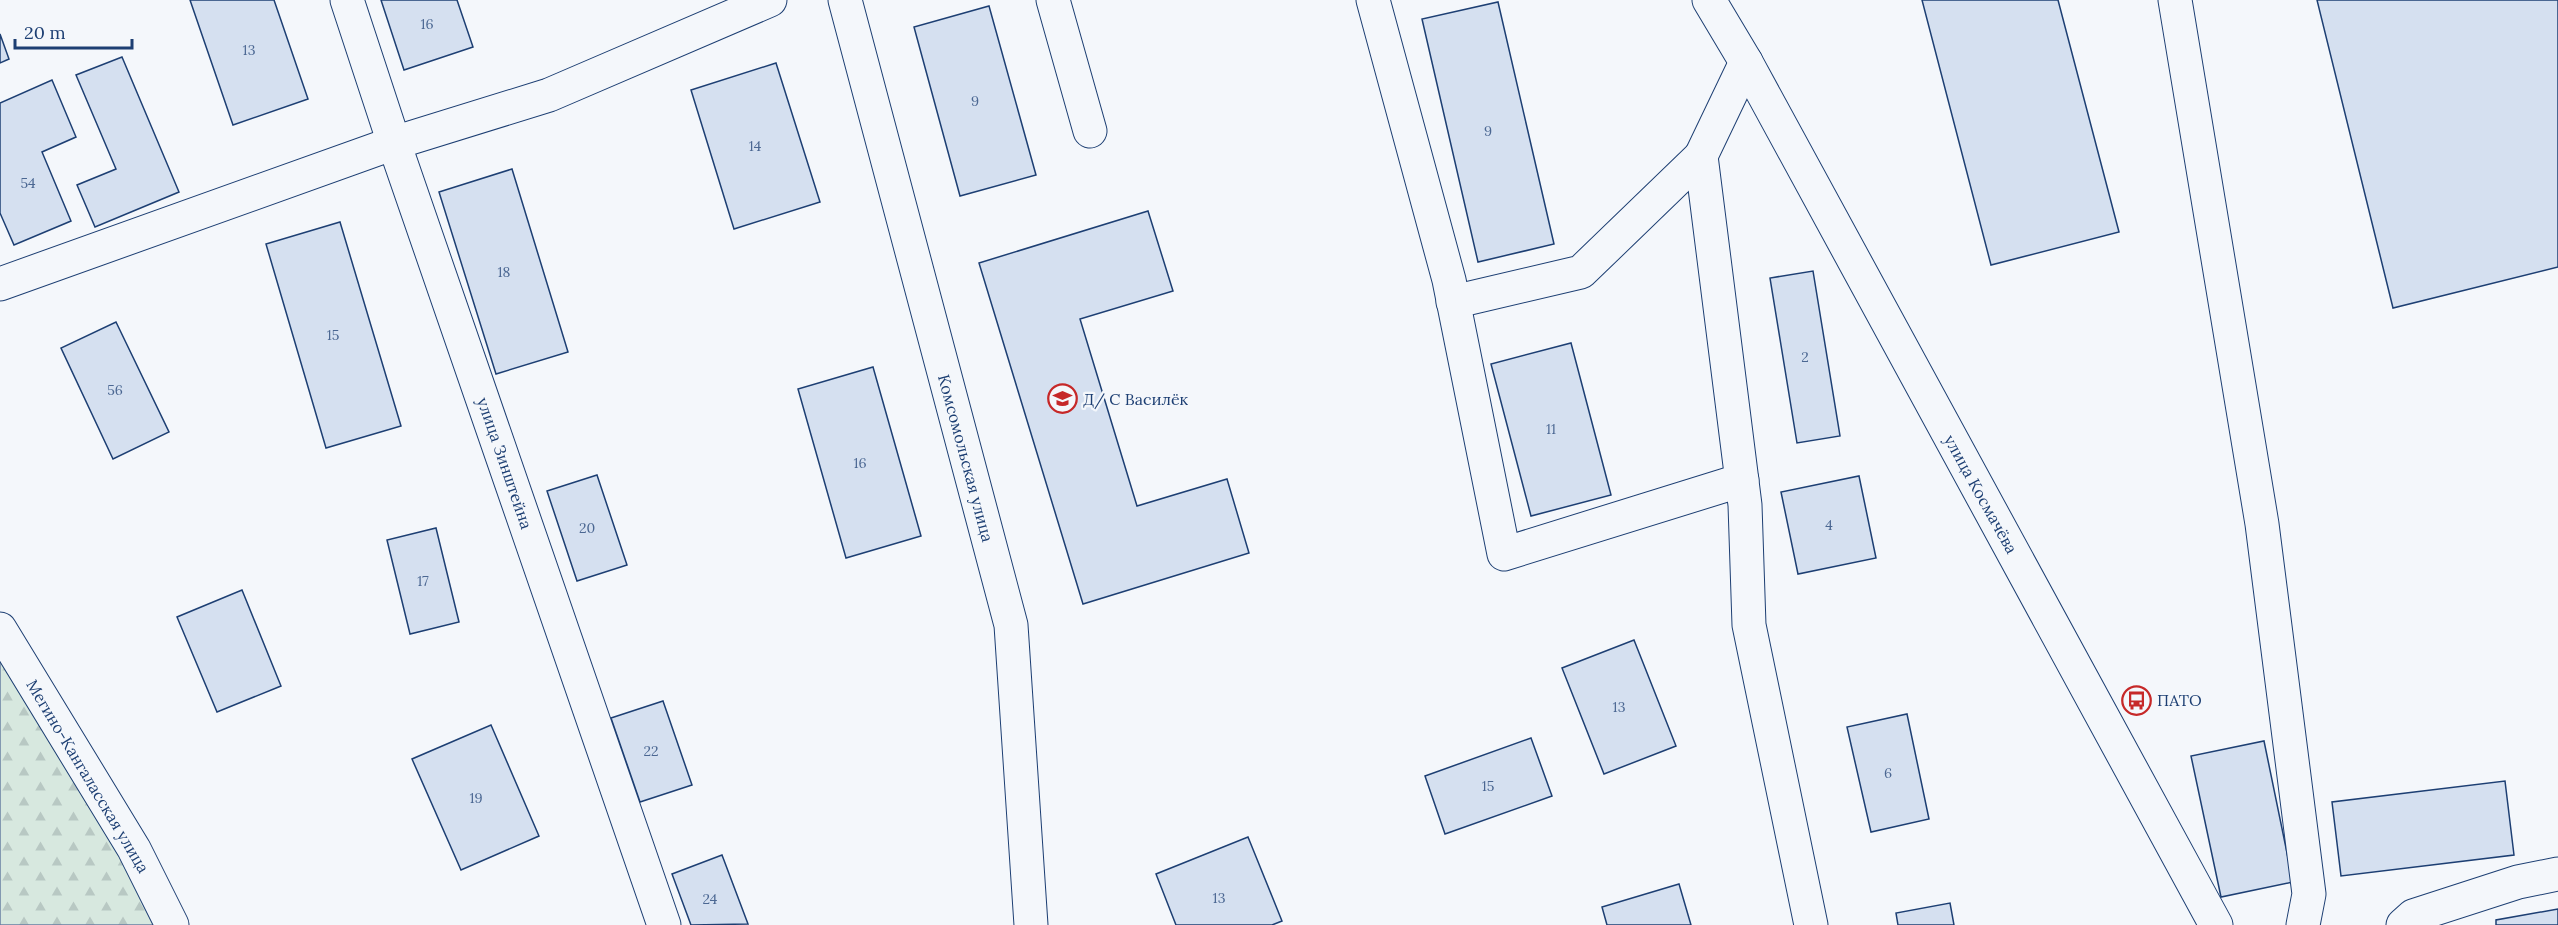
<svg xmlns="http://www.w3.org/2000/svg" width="2558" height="925" font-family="Lora,serif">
	<defs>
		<pattern id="forest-firs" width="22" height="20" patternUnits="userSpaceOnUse" patternTransform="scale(1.5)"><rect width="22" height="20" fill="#d7e8df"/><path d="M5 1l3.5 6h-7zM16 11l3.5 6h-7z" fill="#b8c8c3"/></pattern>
	</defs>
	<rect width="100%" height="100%" fill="#f4f7fb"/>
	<path fill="url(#forest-firs)" stroke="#687fa3" stroke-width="1.5" d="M0,627l172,298h-172z"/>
	<g fill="#d5e0f0" stroke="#1d3f73" stroke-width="1.5">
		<path d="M190,0h84l34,99 -75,26z"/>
		<path d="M381,0h76l16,47 -69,23z"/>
		<path d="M1922,0h136l61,232 -128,33z"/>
		<path d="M2317,0h241v267l-165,41z"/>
		<path d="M1498,2l56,242 -76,18 -56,-243z"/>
		<path d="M989,6l47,169 -76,21 -46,-169z"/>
		<path d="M0,34l9,25 -9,4z"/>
		<path d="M122,57l57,135 -84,35 -18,-42 39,-16 -40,-94z"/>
		<path d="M776,63l44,139 -86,27 -43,-139z"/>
		<path d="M52,80l24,57 -34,15 29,69 -57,24 -14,-32v-110z"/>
		<path d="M512,169l56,183 -72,22 -57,-182z"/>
		<path d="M1148,211l25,80 -93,28 57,187 90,-27 22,74 -166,51 -104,-341z"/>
		<path d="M340,222l61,204 -75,22 -60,-204z"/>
		<path d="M1813,271l27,165 -43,7 -27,-165z"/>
		<path d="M116,322l53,110 -56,27 -52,-111z"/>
		<path d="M1571,343l40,152 -80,21 -40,-152z"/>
		<path d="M873,367l48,169 -75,22 -48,-169z"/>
		<path d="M597,475l30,90 -50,16 -30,-90z"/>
		<path d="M1859,476l17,82 -78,16 -17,-82z"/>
		<path d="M436,528l23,94 -49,12 -23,-94z"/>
		<path d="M242,590l39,96 -64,26 -40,-95z"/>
		<path d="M1634,640l42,106 -72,28 -42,-106z"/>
		<path d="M663,701l29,84 -52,17 -29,-84z"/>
		<path d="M1907,714l22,105 -58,13 -24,-105z"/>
		<path d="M491,725l48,111 -78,34 -49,-111z"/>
		<path d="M1531,738l21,58 -107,38 -20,-58z"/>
		<path d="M2264,741l29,141 -72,15 -30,-141z"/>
		<path d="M2505,781l9,74 -173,21 -9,-74z"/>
		<path d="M1248,837l34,84 -10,4h-96l-20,-51z"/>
		<path d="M722,855l26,69 -57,1 -19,-51z"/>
		<path d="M1679,884l12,41h-84l-5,-18z"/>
		<path d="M1950,903l4,22h-56l-2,-12z"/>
		<path d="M2558,909v16h-62v-5z"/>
	</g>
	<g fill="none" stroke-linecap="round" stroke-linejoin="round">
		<defs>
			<g id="minor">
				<path d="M347,0l47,143 270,782"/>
				<path d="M845,0l166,625 20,300"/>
				<path d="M1053,0l37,131"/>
				<path d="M1373,0l76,280 55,274 238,-74"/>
				<path d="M2175,0l87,524 47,370 -6,31"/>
				<path d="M1746,62l-45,94 44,349 4,120 62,300"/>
				<path d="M0,284l394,-141 155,-48 221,-95"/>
				<path d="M1453,302l128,-30 120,-116"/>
				<path d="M2403,925l10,-9 105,-34 40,-8"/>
			</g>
			<g id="major">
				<path d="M1709,0l37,62 470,863"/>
				<path d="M0,629l134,220 38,76"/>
			</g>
		</defs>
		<use href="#minor" stroke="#1d3f73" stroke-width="35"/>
		<use href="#major" stroke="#1d3f73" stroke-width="35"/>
		<use href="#minor" stroke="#f4f7fb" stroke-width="33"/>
		<use href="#major" stroke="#f4f7fb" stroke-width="33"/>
	</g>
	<defs>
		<symbol id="school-ring" viewBox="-11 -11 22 22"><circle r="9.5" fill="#f4f7fb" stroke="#c62828" stroke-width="1.5"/><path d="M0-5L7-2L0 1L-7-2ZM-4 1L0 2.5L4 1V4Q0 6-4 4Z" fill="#c62828"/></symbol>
		<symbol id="bus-ring" viewBox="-11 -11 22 22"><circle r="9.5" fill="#f4f7fb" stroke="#c62828" stroke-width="1.5"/><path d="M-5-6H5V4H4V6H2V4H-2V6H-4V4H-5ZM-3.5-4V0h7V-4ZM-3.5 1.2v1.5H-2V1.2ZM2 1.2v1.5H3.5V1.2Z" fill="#c62828"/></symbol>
	</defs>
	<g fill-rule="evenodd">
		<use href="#school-ring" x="1046" y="382" width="33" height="33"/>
		<use href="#bus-ring" x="2120" y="684" width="33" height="33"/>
	</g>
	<g text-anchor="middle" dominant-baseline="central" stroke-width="4.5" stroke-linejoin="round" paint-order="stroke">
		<g font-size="14" fill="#4b6792">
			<text x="427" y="24">16</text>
			<text x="249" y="50">13</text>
			<text x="975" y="101">9</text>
			<text x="1488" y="131">9</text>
			<text x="755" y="146">14</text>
			<text x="28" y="183">54</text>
			<text x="504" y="272">18</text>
			<text x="333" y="335">15</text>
			<text x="1805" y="357">2</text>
			<text x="115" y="390">56</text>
			<text x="1551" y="429">11</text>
			<text x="860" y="463">16</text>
			<text x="1829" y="525">4</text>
			<text x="587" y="528">20</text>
			<text x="423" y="581">17</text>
			<text x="1619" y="707">13</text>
			<text x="651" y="751">22</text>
			<text x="1888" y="773">6</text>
			<text x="1488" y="786">15</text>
			<text x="476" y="798">19</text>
			<text x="1219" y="898">13</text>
			<text x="710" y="899">24</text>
		</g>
		<g font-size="16" fill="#1d3f73" stroke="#f4f7fb" text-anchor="start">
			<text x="1083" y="399">Д/ С Василёк</text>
			<text x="2157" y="700">ПАТО</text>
		</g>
		<g font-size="16" fill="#1d3f73" stroke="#f4f7fb">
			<text transform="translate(966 458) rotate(75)">Комсомольская улица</text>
			<text transform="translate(505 463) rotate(71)">улица Зинштейна</text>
			<text transform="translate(1981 494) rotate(61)">улица Космачёва</text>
			<text transform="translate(88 776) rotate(59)">Мегино-Кангаласская улица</text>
		</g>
	</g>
	<path d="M15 39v9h117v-9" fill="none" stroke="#1d3f73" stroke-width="3"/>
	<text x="24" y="39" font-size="18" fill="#1d3f73" stroke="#f4f7fb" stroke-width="4.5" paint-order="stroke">20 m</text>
</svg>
